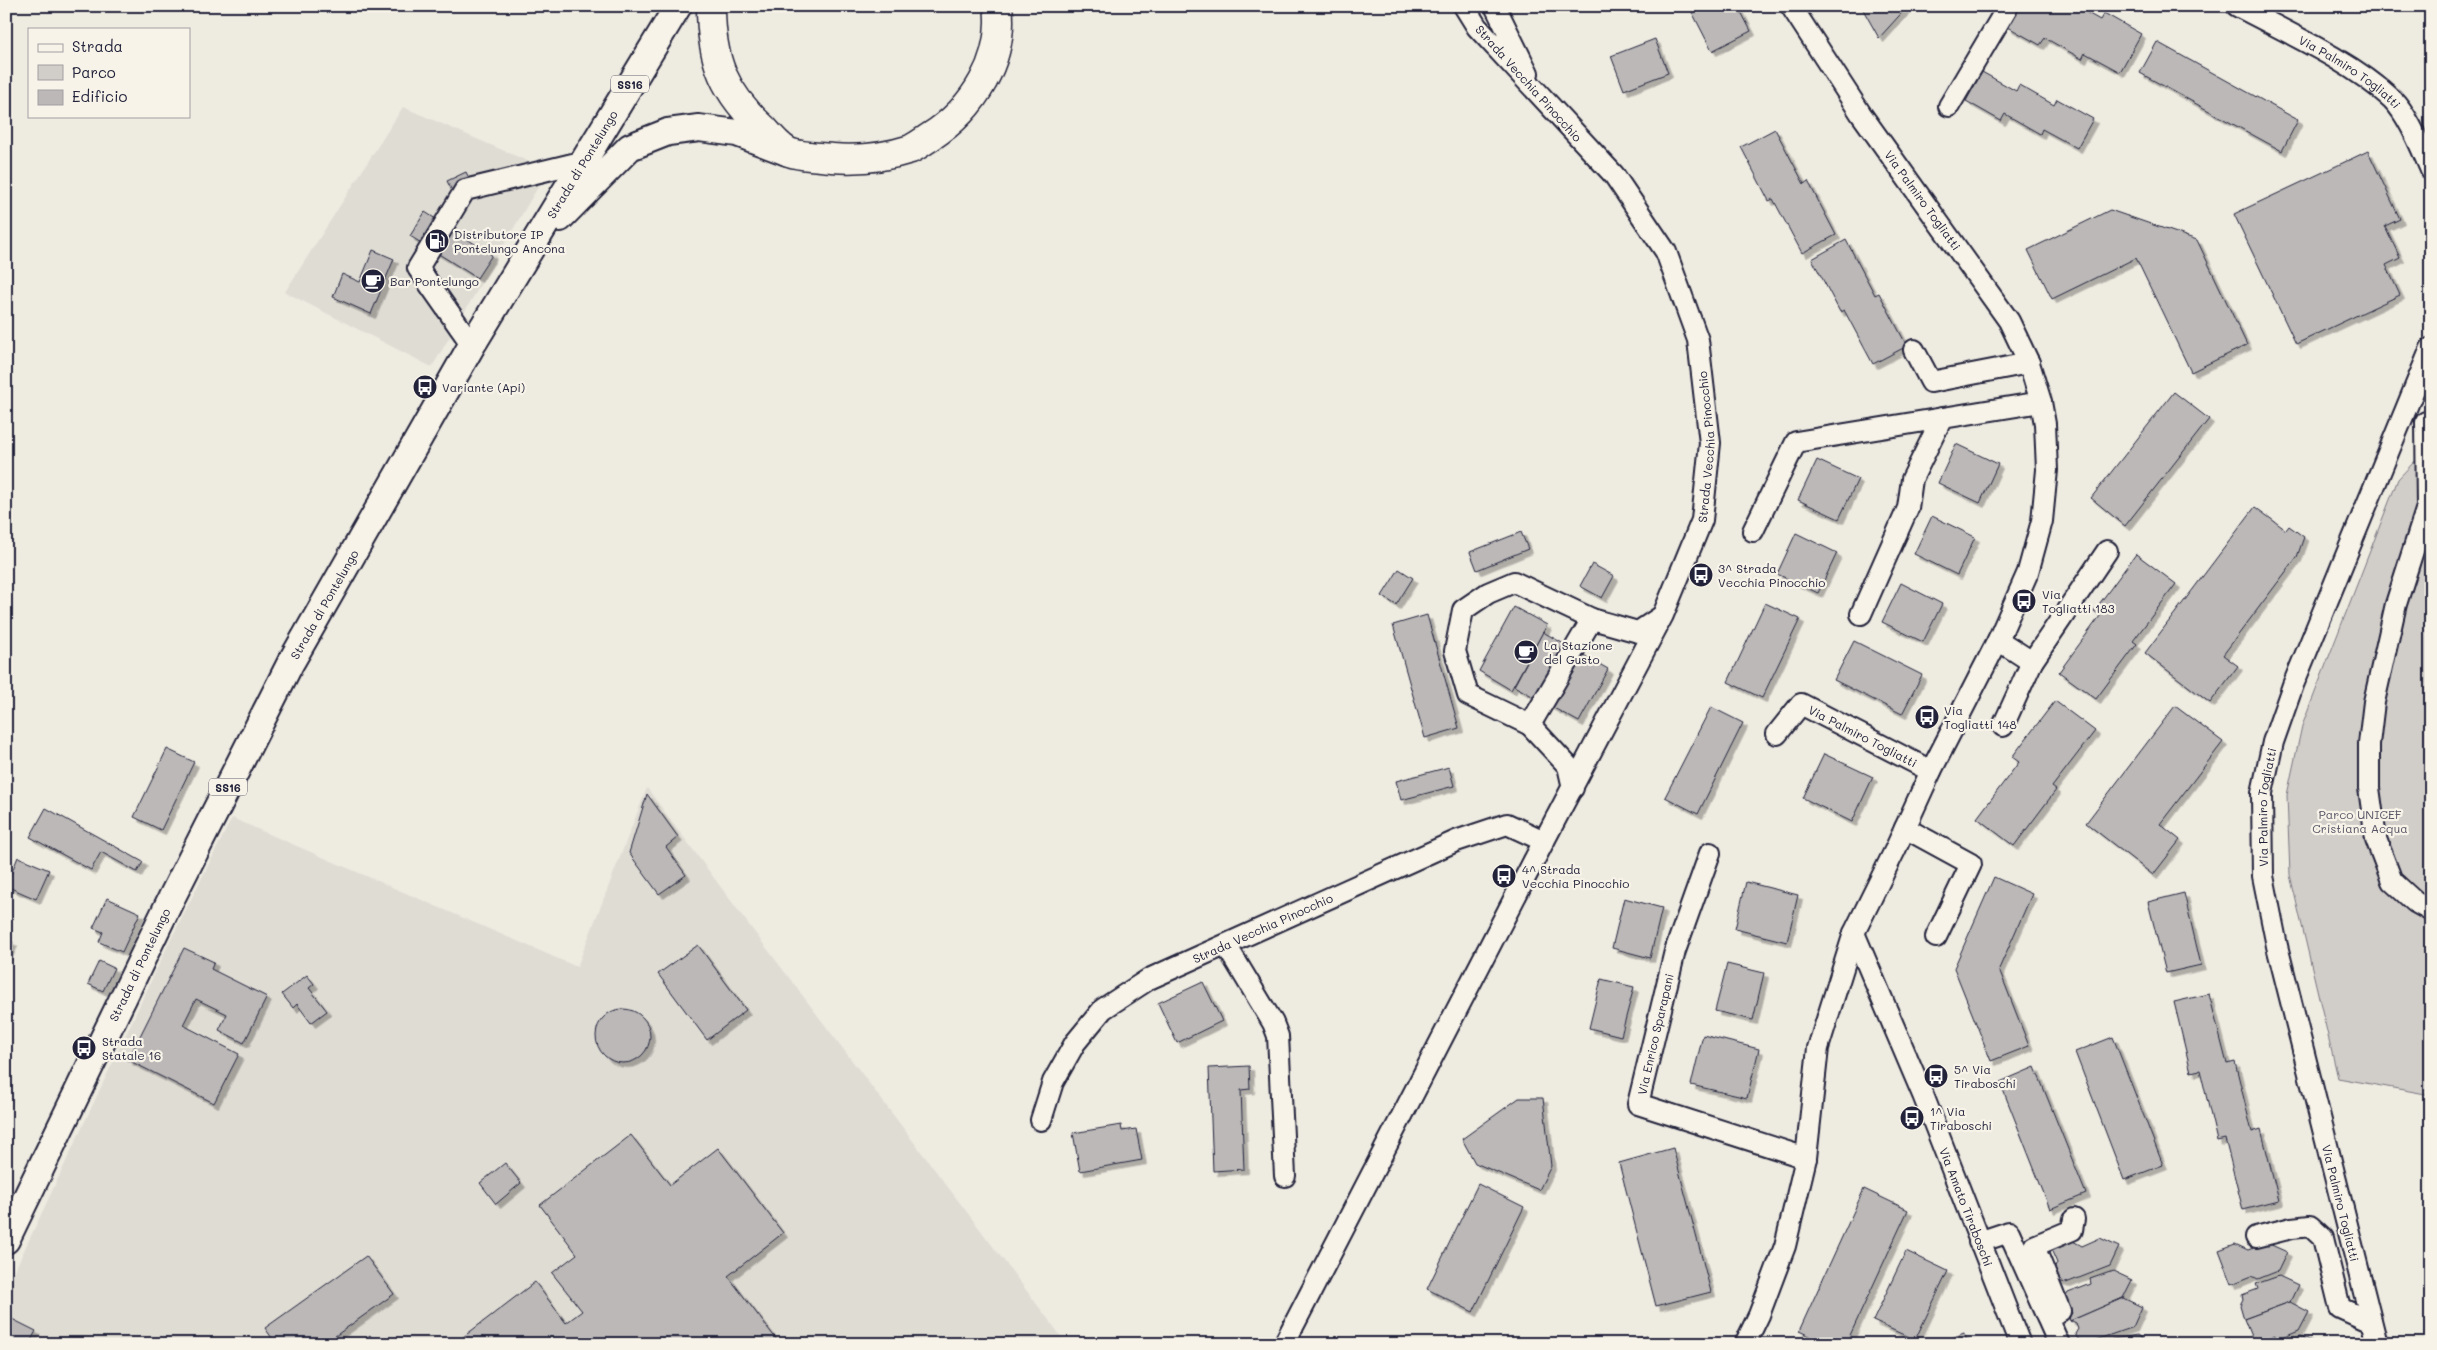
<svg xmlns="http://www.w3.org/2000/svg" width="2437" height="1350" font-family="Mali,sans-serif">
	<defs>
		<filter id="shadow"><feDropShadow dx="4.5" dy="4.5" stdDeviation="0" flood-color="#0004"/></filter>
	</defs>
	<rect width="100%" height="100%" fill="#eeebe1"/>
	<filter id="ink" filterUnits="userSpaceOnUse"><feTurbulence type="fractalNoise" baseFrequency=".02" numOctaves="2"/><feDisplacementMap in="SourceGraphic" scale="10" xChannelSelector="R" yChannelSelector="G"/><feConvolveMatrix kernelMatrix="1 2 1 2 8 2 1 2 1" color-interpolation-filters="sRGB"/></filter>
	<g filter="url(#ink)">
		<g fill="#dfdcd4">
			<path d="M403,107l145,63 -116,197 -147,-75z"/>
			<path d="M647,788l102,137 318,419h-1061v-55l162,-344 64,-127 345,149z"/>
		</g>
		<path fill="#d1cdc9" stroke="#7a7882" d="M2431,444v651l-93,-17 -48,-203 -3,-80 15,-69 96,-247z"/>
		<g fill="#bbb8b7" stroke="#22223b" filter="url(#shadow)">
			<path d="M1703,6h35l13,25 -39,20 -20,-39z"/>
			<path d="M1861,6h47l-29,32z"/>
			<path d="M2020,6h55l25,14 4,-7 37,21 -21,38 -35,-19 -3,6 -37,-21 -5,7 -32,-18z"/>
			<path d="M1655,39l13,34 -44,17 -13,-34z"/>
			<path d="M2157,42l141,78 -16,31 -142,-78z"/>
			<path d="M1982,72l34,19 3,-6 35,20 3,-6 36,20 -16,29 -35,-19 -2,5 -35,-20 -4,7 -35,-20z"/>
			<path d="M1775,129l29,55 4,-3 28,54 -34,18 -29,-54 -4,2 -28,-54z"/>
			<path d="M2368,151l32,68 -15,7 15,32 -14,7 14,30 -104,49 -62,-130z"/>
			<path d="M466,172l8,16 -19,9 -8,-16z"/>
			<path d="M2110,210l87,30 50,105 -56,27 -55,-114 -84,41 -24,-49z"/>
			<path d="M425,212l67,43 -15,23 -67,-42z"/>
			<path d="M1846,240l29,55 4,-2 28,53 -34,18 -29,-54 -4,2 -28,-53z"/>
			<path d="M373,250l21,9 -23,55 -38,-17 9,-23 18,8z"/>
			<path d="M2174,392l35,27 -84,107 -34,-28z"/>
			<path d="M1956,444l42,20 -18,39 -42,-20z"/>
			<path d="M1817,460l41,19 -19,40 -41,-19z"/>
			<path d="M2255,507l31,23 3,-4 15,11 -7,20 -74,98 15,11 -28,37 -65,-50z"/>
			<path d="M1932,516l43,21 -18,38 -43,-21z"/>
			<path d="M1521,532l7,17 -51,21 -7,-18z"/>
			<path d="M1796,533l41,20 -19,40 -41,-19z"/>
			<path d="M2136,554l40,30 -43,57 4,3 -41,55 -37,-27 41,-56 -6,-5z"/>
			<path d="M1592,564l22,12 -12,22 -22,-12z"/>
			<path d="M1399,569l14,9 -17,27 -14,-9z"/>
			<path d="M1901,583l41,21 -19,38 -41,-20z"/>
			<path d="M1765,603l35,16 -38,79 -34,-16z"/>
			<path d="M1514,607l33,18 -36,65 -32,-19z"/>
			<path d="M1427,615l32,113 -34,10 -32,-113z"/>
			<path d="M1543,632l65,37 -29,53 -65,-36z"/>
			<path d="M1854,641l68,34 -20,39 -68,-34z"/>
			<path d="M2055,701l40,30 -43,56 4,3 -42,56 -37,-28 42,-56 -7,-5z"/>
			<path d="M2175,706l48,36 -63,82 20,16 -27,35 -67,-52z"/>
			<path d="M1711,707l32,16 -45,91 -33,-17z"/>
			<path d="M167,749l27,13 -33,68 -27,-13z"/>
			<path d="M1824,754l49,23 -21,45 -49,-24z"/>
			<path d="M1449,767l5,19 -53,14 -5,-19z"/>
			<path d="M647,794l31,43 -12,10 20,28 -27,19 -30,-41z"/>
			<path d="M46,808l97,54 -6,10 -36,-20 -10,18 -61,-33z"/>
			<path d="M18,857l31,13 -13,29 -30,-13z"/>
			<path d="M1994,877l38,17 -33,75 30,77 -38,15 -37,-93z"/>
			<path d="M1746,882l52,13 -11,47 -52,-13z"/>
			<path d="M2184,893l17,72 -35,8 -18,-71z"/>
			<path d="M107,898l33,15 -18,39 -23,-10 4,-10 -10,-4z"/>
			<path d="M1624,898l38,10 -12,50 -38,-10z"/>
			<path d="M6,939l7,3 -7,15z"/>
			<path d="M698,945l48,65 -39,30 -49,-66z"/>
			<path d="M184,948l30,14 -3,7 56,28 -23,46 -25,-13 8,-16 -31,-15 -13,26 56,29 -25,49 -86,-43z"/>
			<path d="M99,961l15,7 -11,23 -15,-7z"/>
			<path d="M1727,964l37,9 -11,47 -38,-9z"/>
			<path d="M307,975l7,9 -5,4 18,23 -16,12 -14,-19 -4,4 -11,-14z"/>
			<path d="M1601,979l33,8 -13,49 -32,-8z"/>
			<path d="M1203,982l19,39 -45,22 -19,-40z"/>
			<path d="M2209,994l18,70 8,-2 17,70 9,-3 18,72 -36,9 -18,-71 -8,2 -17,-71 -9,2 -17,-70z"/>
			<circle cx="623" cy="1036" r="27"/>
			<path d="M1703,1035l56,14 -12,49 -56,-13z"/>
			<path d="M2113,1037l50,128 -39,15 -49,-128z"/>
			<path d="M1249,1066l1,23 -9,1 3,79 -31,2 -4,-103z"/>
			<path d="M2035,1067l51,127 -36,15 -50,-127z"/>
			<path d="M1519,1098h24l8,68 -12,24 -64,-27 -13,-24z"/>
			<path d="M1121,1125l1,6 14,-2 6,31 -62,11 -7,-38z"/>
			<path d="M631,1135l39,50 48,-37 65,85 -55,43 52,68h-326l81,-62 31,41 16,-12 -30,-38 25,-19 -37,-49z"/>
			<path d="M1673,1148l38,144 -55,14 -37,-143z"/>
			<path d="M505,1163l16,20 -25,21 -16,-21z"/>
			<path d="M1478,1184l46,23 -51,105 -46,-23z"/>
			<path d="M1864,1189l44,21 -62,134h-19l-28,-13z"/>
			<path d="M2100,1238l19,9 -9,19 -44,17 -12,-3 -2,-6 5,-11 -7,-16 19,-8 13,7z"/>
			<path d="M2267,1243l20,9 -9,19 -20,8 -6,-3 -20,8 -13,-34 16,-6 13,6z"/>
			<path d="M1906,1251l42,20 -33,69 -42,-19z"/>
			<path d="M366,1256l28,38 -70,50h-48l-11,-16z"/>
			<path d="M2113,1271l19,9 -9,18 -53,23 -1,-4 3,-4 -3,-6 -7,-5 6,-9 23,-9 -1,-5z"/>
			<path d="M2279,1276l19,9 -8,17 -46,17 -4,-14 3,-6 -1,-4 16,-6 -2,-5z"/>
			<path d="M2123,1298l19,9 -9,20 -46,16 -9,-4 -3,-5 3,-5 -2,-5 -6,-3z"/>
			<path d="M2290,1302l19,10 -10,19 -22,9 -2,-5 -19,8 -6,-9 -6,-15z"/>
			<path d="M6,1316l30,15 -7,13h-23z"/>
			<path d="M1964,1333l4,11h-31z"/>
			<path d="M370,1335l6,9h-18z"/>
			<path d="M2137,1335l12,9h-41l5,-1v-4z"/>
			<path d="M1646,1336l2,8h-31z"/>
			<path d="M2301,1336l17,8h-37z"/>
		</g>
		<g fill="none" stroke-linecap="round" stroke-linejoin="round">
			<defs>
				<g id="minor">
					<path d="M1495,6l33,67"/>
					<path id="s1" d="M2237,6c49,26 114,55 155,93 17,17 29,49 39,71"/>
					<path d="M1949,106l59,-100"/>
					<path d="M472,345l-54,-77 47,-78 116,-28"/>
					<path d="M1914,350l17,32 98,-19"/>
					<path d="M2426,422l1,85 -31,97 -22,98 -5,42v44l7,51 16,42 23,21 16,9"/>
					<path d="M1753,531l43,-89 245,-40"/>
					<path d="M1861,614l47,-106 4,-29 30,-61"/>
					<path d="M1998,640l34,22"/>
					<path d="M1530,725l-62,-30 -13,-44 8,-41 25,-17 26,-11 78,37"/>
					<path d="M2003,726l29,-64 75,-111"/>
					<path id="s2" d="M1777,734l24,-30 130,67"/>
					<path d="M1573,788l-5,-22 -38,-41 62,-106 46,13 24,-16"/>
					<path d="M1905,828l66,36 -35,73"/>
					<path d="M1710,853l-35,98 -37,153 168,54"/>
					<path id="s3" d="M1854,933l69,162 97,249"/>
					<path d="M1226,945l47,78 5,13 7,140"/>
					<path id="s4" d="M1041,1120l12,-38 22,-39 28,-34 46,-30 307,-138 51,-17 37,17"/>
					<path d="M2256,1237l36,-9 18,-2 13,12 17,70 31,14"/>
					<path d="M1979,1242l30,-10 50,112"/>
					<path d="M2047,1317l13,-6 -26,-65 38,-16 2,-11"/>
					<path id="s5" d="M1284,1344l260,-503 119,-226 39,-95 8,-77 -12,-103 -32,-88 -52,-77 -137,-148 -13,-21"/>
					<path d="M1745,1344l14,-29 26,-69 21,-88 12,-110 36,-115 41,-83 36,-79 67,-131 30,-68 14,-51 5,-51 -2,-46 -4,-22 -12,-39 -20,-42 -148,-207 -70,-108"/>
					<path id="s6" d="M2377,1344l-100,-398 -14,-70 -1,-83 11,-51 20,-57 138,-337"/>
				</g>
				<g id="major">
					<path d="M560,218l70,-71 38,-15 31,-4 38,5 50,19"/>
					<path id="s7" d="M6,1240l166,-343 119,-235 181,-317 206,-339"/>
				</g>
				<path id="highway" d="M711,6c0,55 13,87 54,124 6,7 14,16 22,21 9,5 34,6 45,7 25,2 54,-1 79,-9 6,-3 13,-8 19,-12 44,-28 75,-78 68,-131"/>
			</defs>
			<use href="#minor" stroke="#22223b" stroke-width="24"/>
			<use href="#major" stroke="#22223b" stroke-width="30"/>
			<use href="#highway" stroke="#22223b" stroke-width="31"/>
			<use href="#minor" stroke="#f7f3e8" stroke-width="20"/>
			<use href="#major" stroke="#f7f3e8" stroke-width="26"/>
			<use href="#highway" stroke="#f7f3e8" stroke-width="28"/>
		</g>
	</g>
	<defs>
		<symbol id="fuel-disc" viewBox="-11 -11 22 22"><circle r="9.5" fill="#22223b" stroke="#f7f3e8"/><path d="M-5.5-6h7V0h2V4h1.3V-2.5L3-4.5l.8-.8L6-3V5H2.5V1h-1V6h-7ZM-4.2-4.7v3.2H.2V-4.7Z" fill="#fff"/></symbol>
		<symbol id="cafe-disc" viewBox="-11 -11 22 22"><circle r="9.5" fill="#22223b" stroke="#f7f3e8"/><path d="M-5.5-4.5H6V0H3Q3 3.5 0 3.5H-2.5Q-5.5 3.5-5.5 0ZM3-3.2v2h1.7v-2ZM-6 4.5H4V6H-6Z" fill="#fff"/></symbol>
		<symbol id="bus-disc" viewBox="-11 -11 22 22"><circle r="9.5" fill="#22223b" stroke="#f7f3e8"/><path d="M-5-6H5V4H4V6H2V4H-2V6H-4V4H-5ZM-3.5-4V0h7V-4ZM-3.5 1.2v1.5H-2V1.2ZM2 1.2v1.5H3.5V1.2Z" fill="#fff"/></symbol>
	</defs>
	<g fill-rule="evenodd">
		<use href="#fuel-disc" x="423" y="227" width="28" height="28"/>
		<use href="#cafe-disc" x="359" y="267" width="28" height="28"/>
		<use href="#bus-disc" x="411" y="373" width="28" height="28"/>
		<use href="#bus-disc" x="1687" y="561" width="28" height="28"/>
		<use href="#bus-disc" x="2010" y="587" width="28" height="28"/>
		<use href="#cafe-disc" x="1512" y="638" width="28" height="28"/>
		<use href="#bus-disc" x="1913" y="703" width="28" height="28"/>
		<use href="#bus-disc" x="1490" y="862" width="28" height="28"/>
		<use href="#bus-disc" x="70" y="1034" width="28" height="28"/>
		<use href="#bus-disc" x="1922" y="1062" width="28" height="28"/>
		<use href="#bus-disc" x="1898" y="1104" width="28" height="28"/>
	</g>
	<g text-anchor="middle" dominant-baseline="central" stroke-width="4.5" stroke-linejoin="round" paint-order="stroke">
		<g fill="#f7f3e8" stroke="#62616f" stroke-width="1">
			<rect x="611" y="75.5" width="38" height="17" rx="4"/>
			<rect x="209" y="778.5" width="38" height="17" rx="4"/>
		</g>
		<g font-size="11" font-weight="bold" fill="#22223b">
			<text x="630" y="84">SS16</text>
			<text x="228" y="787">SS16</text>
		</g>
		<g font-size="12" fill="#22223b" stroke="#f7f3e8">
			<text stroke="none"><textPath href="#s1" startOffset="131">Via Palmiro Togliatti</textPath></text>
			<text transform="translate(1529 83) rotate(48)">Strada Vecchia Pinocchio</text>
			<text stroke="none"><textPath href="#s7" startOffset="1221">Strada di Pontelungo</textPath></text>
			<text transform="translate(1923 200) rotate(54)">Via Palmiro Togliatti</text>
			<text stroke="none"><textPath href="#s5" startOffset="998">Strada Vecchia Pinocchio</textPath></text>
			<text stroke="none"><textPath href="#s7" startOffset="711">Strada di Pontelungo</textPath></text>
			<text stroke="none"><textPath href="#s2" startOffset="108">Via Palmiro Togliatti</textPath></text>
			<text stroke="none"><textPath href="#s6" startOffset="551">Via Palmiro Togliatti</textPath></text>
			<text stroke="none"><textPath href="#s4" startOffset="308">Strada Vecchia Pinocchio</textPath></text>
			<text stroke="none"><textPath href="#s7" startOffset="306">Strada di Pontelungo</textPath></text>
			<text transform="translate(1655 1034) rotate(-77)">Via Enrico Sparapani</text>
			<text transform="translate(2341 1203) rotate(76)">Via Palmiro Togliatti</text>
			<text stroke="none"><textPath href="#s3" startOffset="296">Via Amato Tiraboschi</textPath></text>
		</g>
		<g font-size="12" fill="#22223b" stroke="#f7f3e8" text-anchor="start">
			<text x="454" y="234">Distributore IP<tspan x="454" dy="14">Pontelungo Ancona</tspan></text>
			<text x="390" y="281">Bar Pontelungo</text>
			<text x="442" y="387">Variante (Api)</text>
			<text x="1718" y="568">3^ Strada<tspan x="1718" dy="14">Vecchia Pinocchio</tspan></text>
			<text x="2042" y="594">Via<tspan x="2042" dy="14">Togliatti 183</tspan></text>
			<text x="1544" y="645">La Stazione<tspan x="1544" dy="14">del Gusto</tspan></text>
			<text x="1944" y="710">Via<tspan x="1944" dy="14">Togliatti 148</tspan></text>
			<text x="1522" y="869">4^ Strada<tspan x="1522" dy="14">Vecchia Pinocchio</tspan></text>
			<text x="102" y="1041">Strada<tspan x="102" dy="14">Statale 16</tspan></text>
			<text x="1954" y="1069">5^ Via<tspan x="1954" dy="14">Tiraboschi</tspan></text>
			<text x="1930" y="1111">1^ Via<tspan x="1930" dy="14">Tiraboschi</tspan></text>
		</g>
		<g font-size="12" fill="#575566" stroke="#f7f3e8">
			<text x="2360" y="814">Parco UNICEF<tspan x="2360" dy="14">Cristiana Acqua</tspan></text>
		</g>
	</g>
	<rect width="2437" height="1350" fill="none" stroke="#f7f3e8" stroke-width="25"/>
	<rect x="12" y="12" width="2412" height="1325" fill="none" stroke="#22223b" stroke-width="2" filter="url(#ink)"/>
	<rect x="28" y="28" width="162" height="90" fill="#f7f3e8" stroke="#a29fa3"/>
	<rect x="38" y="44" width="25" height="8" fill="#f7f3e8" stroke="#a29fa3"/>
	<text x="72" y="52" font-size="15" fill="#22223b">Strada</text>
	<rect x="38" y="65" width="25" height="15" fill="#d1cdc9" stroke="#a29fa3"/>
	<text x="72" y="78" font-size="15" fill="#22223b">Parco</text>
	<rect x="38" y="90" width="25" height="15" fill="#bbb8b7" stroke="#a29fa3"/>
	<text x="72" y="102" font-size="15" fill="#22223b">Edificio</text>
</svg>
